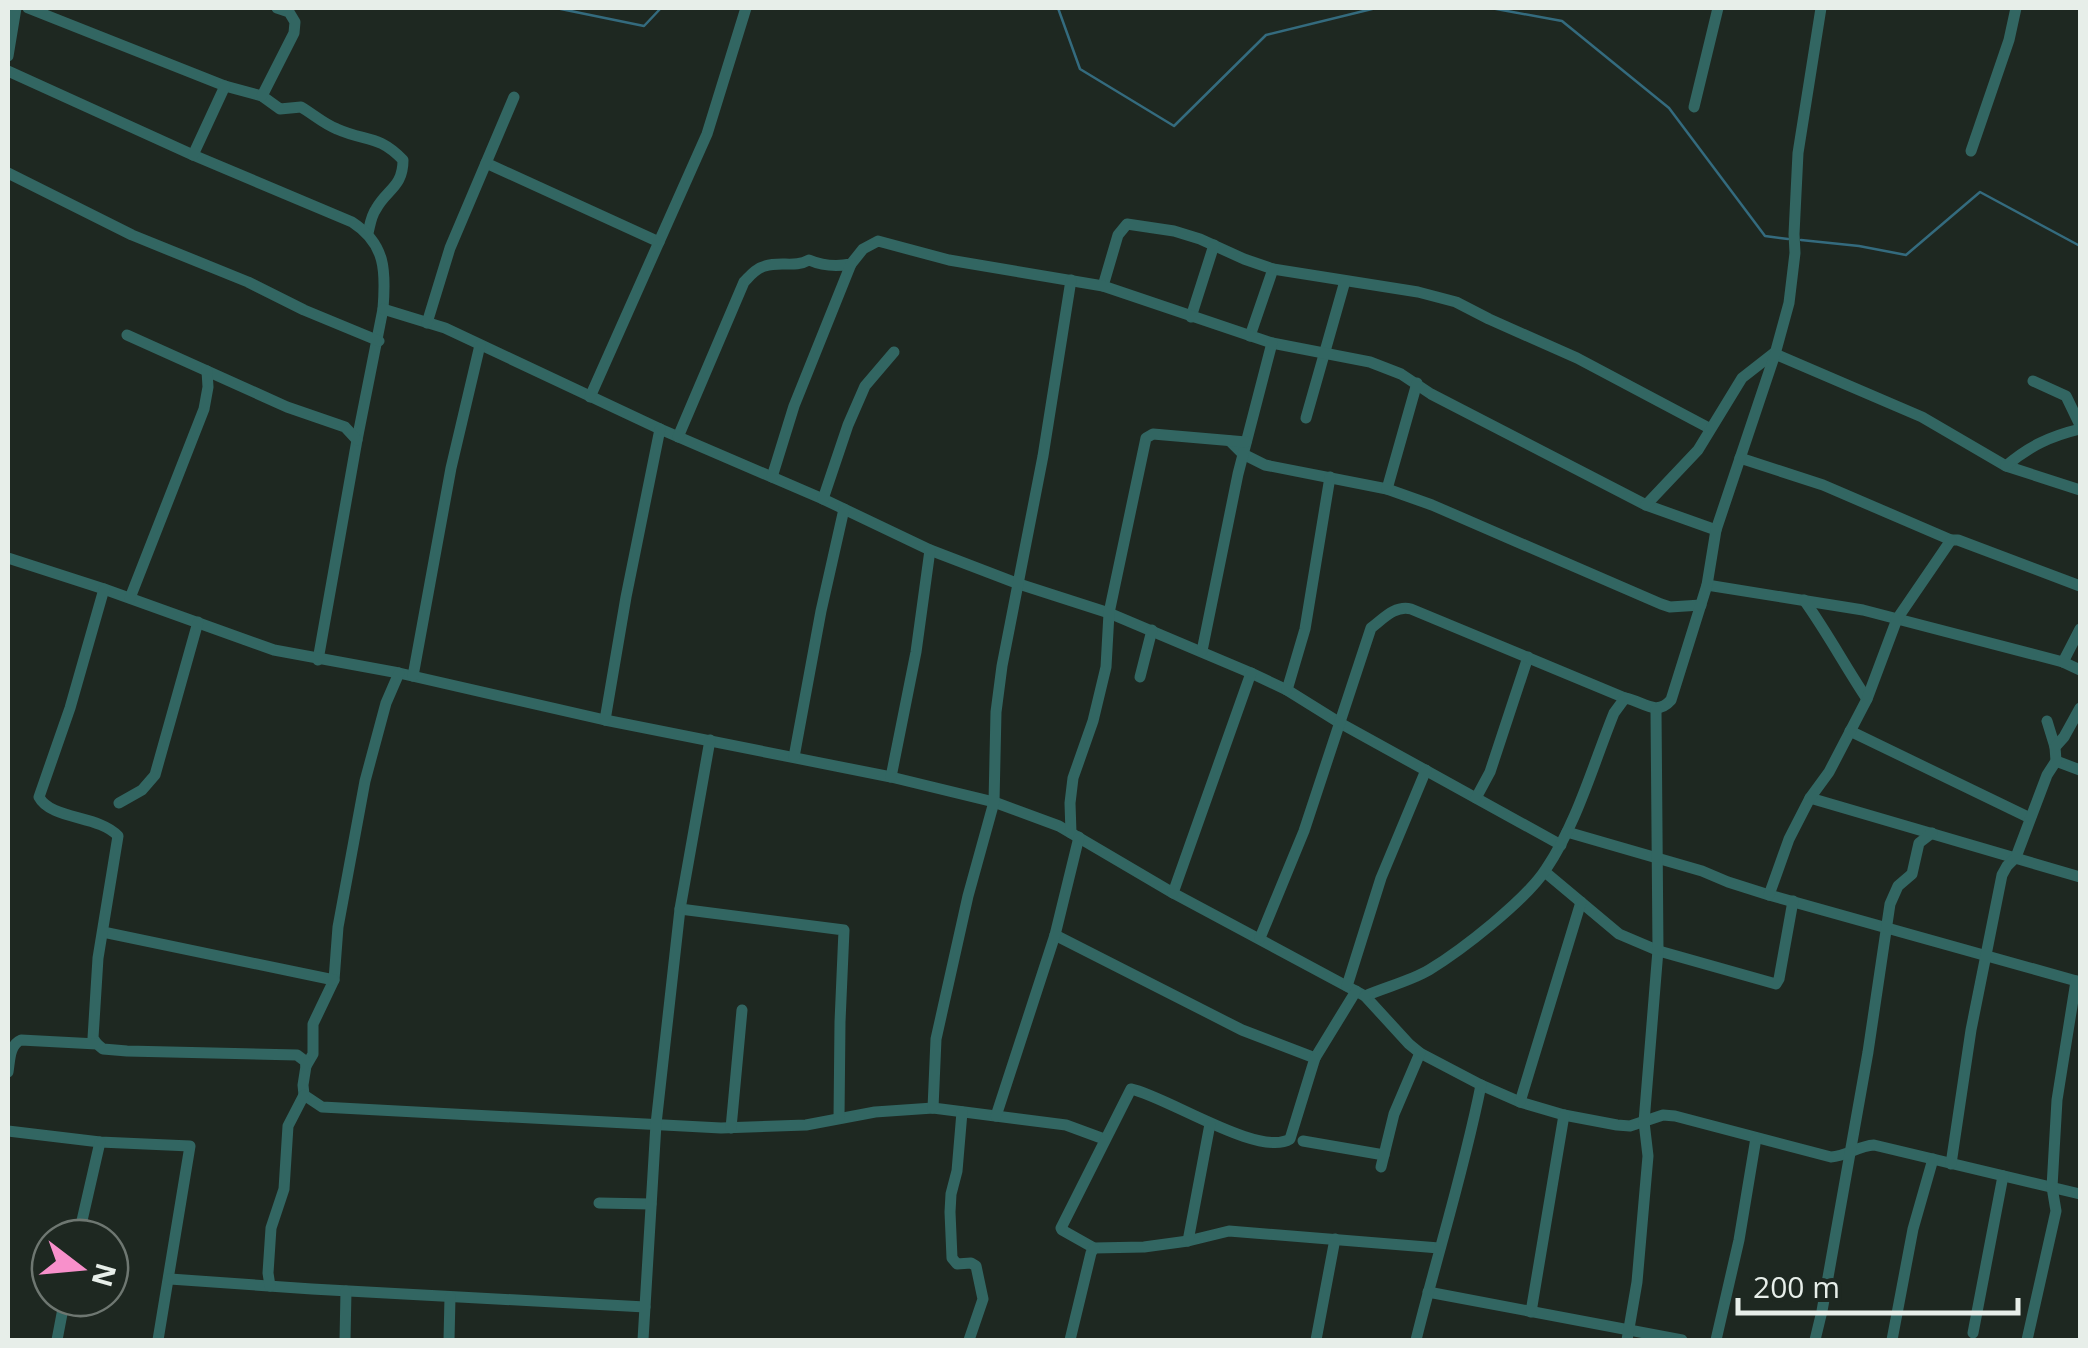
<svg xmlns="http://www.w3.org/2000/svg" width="2088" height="1348" font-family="'Open Sans',sans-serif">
	<rect width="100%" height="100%" fill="#1e2821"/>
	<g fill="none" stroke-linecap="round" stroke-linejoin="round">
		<g stroke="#346b7e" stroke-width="2.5">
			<path d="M556,8l88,18 17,-18"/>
			<path d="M1058,8l22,61 94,57 92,-91 110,-27"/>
			<path d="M1491,8l71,13 107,87 96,128 23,3"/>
			<path d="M1801,240l58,6 47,9 74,-63 100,54"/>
		</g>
		<g stroke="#326662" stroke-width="11">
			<path d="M28,8l197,78 37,10 18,13 21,-2c12,7 23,17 36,22 29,13 41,5 66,31 0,27 -16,29 -27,49 -5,7 -6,16 -8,24"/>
			<path d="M8,56l8,-48"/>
			<path d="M8,71l185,84 159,67c34,22 34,49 31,87l-26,131 -39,220"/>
			<path d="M262,96l32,-63 1,-11 -6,-10 -12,-4"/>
			<path d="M1694,107l24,-99"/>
			<path d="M1971,151l38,-111 7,-32"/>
			<path d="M193,155l32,-69"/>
			<path d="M486,163l173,79"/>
			<path d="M8,173l124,62 116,47 56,28 75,31"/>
			<path d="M1103,286l15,-51 9,-11 47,7 26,8 44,20 29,10 145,23 38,10 33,17 88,39 132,70"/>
			<path d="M383,309l62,19 215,101 163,70 107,51 89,34 90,29 142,60 36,17 53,33 221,122"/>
			<path d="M1191,317l23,-72"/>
			<path d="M427,323l23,-75 64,-151"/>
			<path d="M127,335l160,72 58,20 12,13"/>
			<path d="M1250,336l23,-67"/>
			<path d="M1775,354l147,63 84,49 74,24"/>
			<path d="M2033,381l33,15 14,29"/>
			<path d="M590,397l117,-263 39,-126"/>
			<path d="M1306,418l39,-137"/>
			<path d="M678,437l66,-155c6,-6 12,-14 21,-16 16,-5 30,2 44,-6 14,6 27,7 42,4l12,-15 15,-8 71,19 154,26 169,57 98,19 31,12 30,20 215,111 70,25"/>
			<path d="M1230,441l13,13 22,11 122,24 45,16 229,99 9,3 31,-2"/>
			<path d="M1740,458l83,27 128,55h7l122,46"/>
			<path d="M2006,466c23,-20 45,-30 74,-37"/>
			<path d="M772,477l22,-71 57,-142"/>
			<path d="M1387,489l30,-106"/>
			<path d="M823,499l25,-74 17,-39 29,-34"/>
			<path d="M1646,505l52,-55 44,-72 32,-25"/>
			<path d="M8,558l96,31 170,61 125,23 206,47 286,57 103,25 65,24 114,67 192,103 44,48 11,9 61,32 39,17 44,13 53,10 13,1 33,-11 12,1 156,41c16,-1 27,-11 43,-12l206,49"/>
			<path d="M1707,585l156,25 200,52 17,8"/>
			<path d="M130,598l74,-189 4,-22 -1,-16"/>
			<path d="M1804,600c23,32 41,66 63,99"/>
			<path d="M1202,651l36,-177 34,-131"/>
			<path d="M2063,662l17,-33"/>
			<path d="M399,673l-13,30 -21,78 -27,146 -4,53 -21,44v30l-7,12 -3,19 1,10 18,12 399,21 85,-3 69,-13 58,-4 133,17 38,14"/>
			<path d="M413,676l38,-208 29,-123"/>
			<path d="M1140,677l12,-47"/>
			<path d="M1287,690l18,-61 25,-152"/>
			<path d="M605,720l21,-123 34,-168"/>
			<path d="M2047,721l8,26"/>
			<path d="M1850,731l180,87"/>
			<path d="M794,757l27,-146 23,-102"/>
			<path d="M2056,761l24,9"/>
			<path d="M891,777l25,-125 14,-102"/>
			<path d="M1476,798l14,-26 38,-115"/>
			<path d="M1810,798l270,79"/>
			<path d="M119,803l23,-13 13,-15 43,-153"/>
			<path d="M1567,832l135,39 26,11 41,13 311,87"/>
			<path d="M1071,833l-1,-30 3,-25 20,-57 13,-54 3,-54 37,-175 7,-4 93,8"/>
			<path d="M1545,872l74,62 40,17 117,33 3,-5 14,-78"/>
			<path d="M1173,893l78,-220"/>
			<path d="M1769,895l20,-56 21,-41 19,-26 38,-73 30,-80 54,-79"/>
			<path d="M680,909l164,21 -4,92 -1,96"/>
			<path d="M103,932l231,48"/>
			<path d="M1055,935l187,95 73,28"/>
			<path d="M1260,938l44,-107 67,-203c12,-9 24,-23 40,-19l214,89"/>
			<path d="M1347,986l34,-108 45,-108"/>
			<path d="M1356,991l-41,67 -25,81c-31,19 -124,-43 -159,-50l-70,139 1,2 32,18 50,-1 44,-6 41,-10 210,17"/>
			<path d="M1365,996c21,-9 45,-15 64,-26 33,-20 97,-70 117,-101 31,-46 47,-104 68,-156l11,-15c18,3 31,19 46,2l36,-115 9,-55 59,-176 14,-51 6,-50 -1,-19 4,-81 23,-145"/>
			<path d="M97,1044l-4,-6 5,-80 20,-122c-19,-21 -67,-16 -79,-39l31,-89 34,-119"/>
			<path d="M8,1072c2,-11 1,-27 13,-32l76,4 6,5 24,2 170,4 8,6 1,5"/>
			<path d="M1520,1102l61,-200"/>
			<path d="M933,1108l3,-69 32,-143 26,-94 2,-90 6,-46 41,-210 28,-176"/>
			<path d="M962,1112l-5,59 -6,23 -1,18 2,46 5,6 14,-1 5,3 7,33 -14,41"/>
			<path d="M996,1116l59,-181 24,-98"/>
			<path d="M731,1128l11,-118"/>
			<path d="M8,1131l92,11 90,4 -32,194"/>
			<path d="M1303,1141l81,14"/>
			<path d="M1951,1164l20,-134 31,-155 5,-9 9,-9 31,-82 9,-14 -1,-14 9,-10 16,-29"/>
			<path d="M1381,1167l13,-53 26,-61"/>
			<path d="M599,1203l52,1"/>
			<path d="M78,1238l22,-96"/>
			<path d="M1188,1241l22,-117"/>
			<path d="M170,1279l142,10 333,18"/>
			<path d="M270,1286l-2,-13 3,-45 13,-39 4,-63 16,-31"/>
			<path d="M1428,1292l254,48"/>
			<path d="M1531,1312l33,-197"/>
			<path d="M1973,1333l30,-157"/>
			<path d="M57,1340l8,-42"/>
			<path d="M345,1340l1,-49"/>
			<path d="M449,1340l1,-43"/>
			<path d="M643,1340l13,-216 24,-215 30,-169"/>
			<path d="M1070,1340l21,-87 3,-5"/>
			<path d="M1316,1340l19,-101"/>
			<path d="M1416,1340c21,-85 48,-169 65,-255"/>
			<path d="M1627,1340l10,-58 11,-126 -4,-34 14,-172 -2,-240"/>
			<path d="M1716,1340l23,-100 17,-102"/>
			<path d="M1815,1340l7,-29 46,-259 22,-148 8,-18 14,-12 7,-31 13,-10"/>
			<path d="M1892,1340l21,-111 20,-70"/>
			<path d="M2027,1340l29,-129 -4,-24 5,-87 19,-119"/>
		</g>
	</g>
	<rect width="2088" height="1348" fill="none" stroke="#e7eee9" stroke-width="20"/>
	<g transform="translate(80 1268) rotate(106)"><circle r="48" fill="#1e2821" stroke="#6e7771" stroke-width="2.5"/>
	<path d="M0-8L18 38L0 25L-18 38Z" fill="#f890cb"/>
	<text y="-15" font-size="28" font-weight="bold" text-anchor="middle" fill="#e7eee9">N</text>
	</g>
	<path d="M1738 1298v15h280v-15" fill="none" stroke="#e7eee9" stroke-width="5"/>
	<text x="1753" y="1298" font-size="30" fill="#e7eee9" stroke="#1e2821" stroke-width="8" paint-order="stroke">200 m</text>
</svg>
